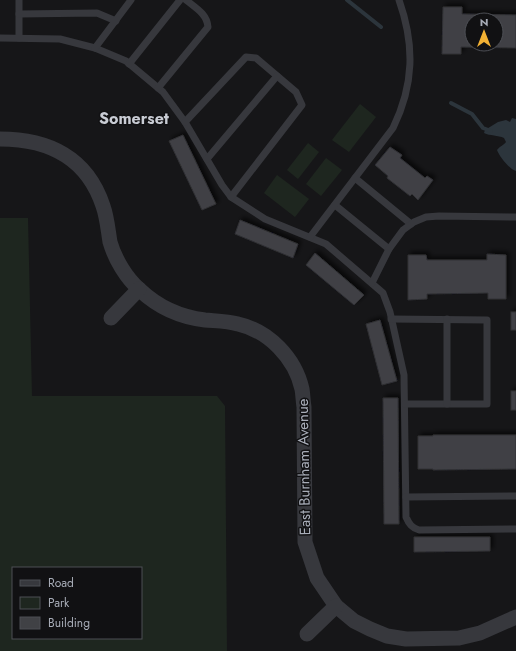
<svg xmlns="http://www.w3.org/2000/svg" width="516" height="651" font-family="Jost,sans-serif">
	<defs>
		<filter id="shadow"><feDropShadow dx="3" dy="-3" stdDeviation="2" flood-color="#0009"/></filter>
	</defs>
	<rect width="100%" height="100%" fill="#161618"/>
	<g fill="#1e261f" fill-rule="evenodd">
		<path d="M360,104l16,13 -27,35 -17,-12z"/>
		<path d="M308,143l11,9 -21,27 -11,-9z"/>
		<path d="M326,158l16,12 -21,26 -15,-12z"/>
		<path d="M277,175l32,24 -14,18 -31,-24z"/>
		<path d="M0,218h28l4,178h185l8,10 2,245h-227zM13,568h128v70h-128z"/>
	</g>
	<path fill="#2c353c" d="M512,118l4,1v52c-6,-1 -17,-15 -19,-21 3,-4 7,-5 9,-8l-2,-4c-6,-3 -14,-2 -20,-5l1,-3 13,-8 8,-2 4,2z"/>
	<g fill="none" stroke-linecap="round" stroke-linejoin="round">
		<g stroke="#2c353c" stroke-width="4">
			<path d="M347,0l34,27"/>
			<path d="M451,103l21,11 11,14 8,3"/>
		</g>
	</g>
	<g fill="#404145" stroke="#303034" fill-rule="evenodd" filter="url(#shadow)">
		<path d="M443,7h19v7l54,1v33l-55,-1v7h-19zM472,20h24v24h-24z"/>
		<path d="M183,135l33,69 -14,6 -33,-69z"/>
		<path d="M390,147l12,8 -2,3 25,20 2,-2 6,4 -15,20 -6,-6 -2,2 -23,-18 1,-2 -13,-11z"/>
		<path d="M240,220l58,24 -5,14 -58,-24z"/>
		<path d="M315,253l49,42 -10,10 -48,-40z"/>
		<path d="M487,254l19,1v44h-18v-6l-61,1v5l-19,1v-45h18l1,5h60z"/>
		<rect x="511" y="312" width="5" height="18"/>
		<path d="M380,320l17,61 -15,4 -16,-61z"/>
		<rect x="511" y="391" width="5" height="19"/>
		<path d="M383,398h15l1,126h-15z"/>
		<path d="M433,435h83v34l-83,1v-1h-15v-33h15z"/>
		<path d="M414,537h76v14l-76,1z"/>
	</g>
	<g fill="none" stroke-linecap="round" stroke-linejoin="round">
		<g stroke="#37383d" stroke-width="7">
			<path d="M19,0v38"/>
			<path d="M19,14l78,-1 19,8"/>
			<path d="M0,38l60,1 35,9 31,13 37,31 22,30 37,63 9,12 34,22 61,25 57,49 7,19 14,63 2,142c3,7 6,11 13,13l97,-1"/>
			<path d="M95,48l36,-48"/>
			<path d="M129,64l51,-64"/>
			<path d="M158,88l50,-61c-1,-13 -12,-19 -22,-27"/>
			<path d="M185,122l61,-65 10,1 40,34 6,13 -71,92"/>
			<path d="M207,159l70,-83"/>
			<path d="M355,178l56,46"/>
			<path d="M335,205l54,44"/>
			<path d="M310,237l83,-109c21,-43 22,-83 6,-128"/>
			<path d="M372,283l17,-34 14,-19 11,-8 12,-5 13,-1 77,1"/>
			<path d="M391,319l96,1v84h-82"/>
			<path d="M447,319v85"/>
			<path d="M406,497l110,-1"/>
		</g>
		<g stroke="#37383d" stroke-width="15">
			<path d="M0,139c48,0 87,18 103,67 4,11 5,24 7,36 5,17 16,36 30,48 18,17 40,27 65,30 11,1 22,1 33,4 31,7 57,34 64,65 1,6 1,12 2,18l1,135 12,36 19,28 18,15 16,8 17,7 19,3 53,-1 21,-5 36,-16"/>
			<path d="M111,318l28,-29"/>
			<path d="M307,634l29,-28"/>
		</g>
	</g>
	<g text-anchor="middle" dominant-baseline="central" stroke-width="3" stroke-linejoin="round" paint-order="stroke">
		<g font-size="15" fill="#a8adb8" stroke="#111113">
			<text transform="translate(304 467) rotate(-91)">East Burnham Avenue</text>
		</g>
		<g font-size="16" font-weight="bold" fill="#c9ccd4" stroke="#111113">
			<text x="134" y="118">Somerset</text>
		</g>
	</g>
	<rect x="12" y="567" width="130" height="72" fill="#111113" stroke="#4d4f55"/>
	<rect x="20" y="580" width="20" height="6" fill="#37383d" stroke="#4d4f55"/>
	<text x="48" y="587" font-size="12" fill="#a8adb8">Road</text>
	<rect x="20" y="597" width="20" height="12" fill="#1e261f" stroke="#4d4f55"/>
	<text x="48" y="607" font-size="12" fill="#a8adb8">Park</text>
	<rect x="20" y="617" width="20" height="12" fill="#404145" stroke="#4d4f55"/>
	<text x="48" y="627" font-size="12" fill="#a8adb8">Building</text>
	<g transform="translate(484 32)"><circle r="19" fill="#111113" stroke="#4d4f55"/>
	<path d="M0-3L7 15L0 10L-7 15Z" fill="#f2b134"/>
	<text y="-6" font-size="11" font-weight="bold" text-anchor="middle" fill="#a8adb8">N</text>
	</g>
</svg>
